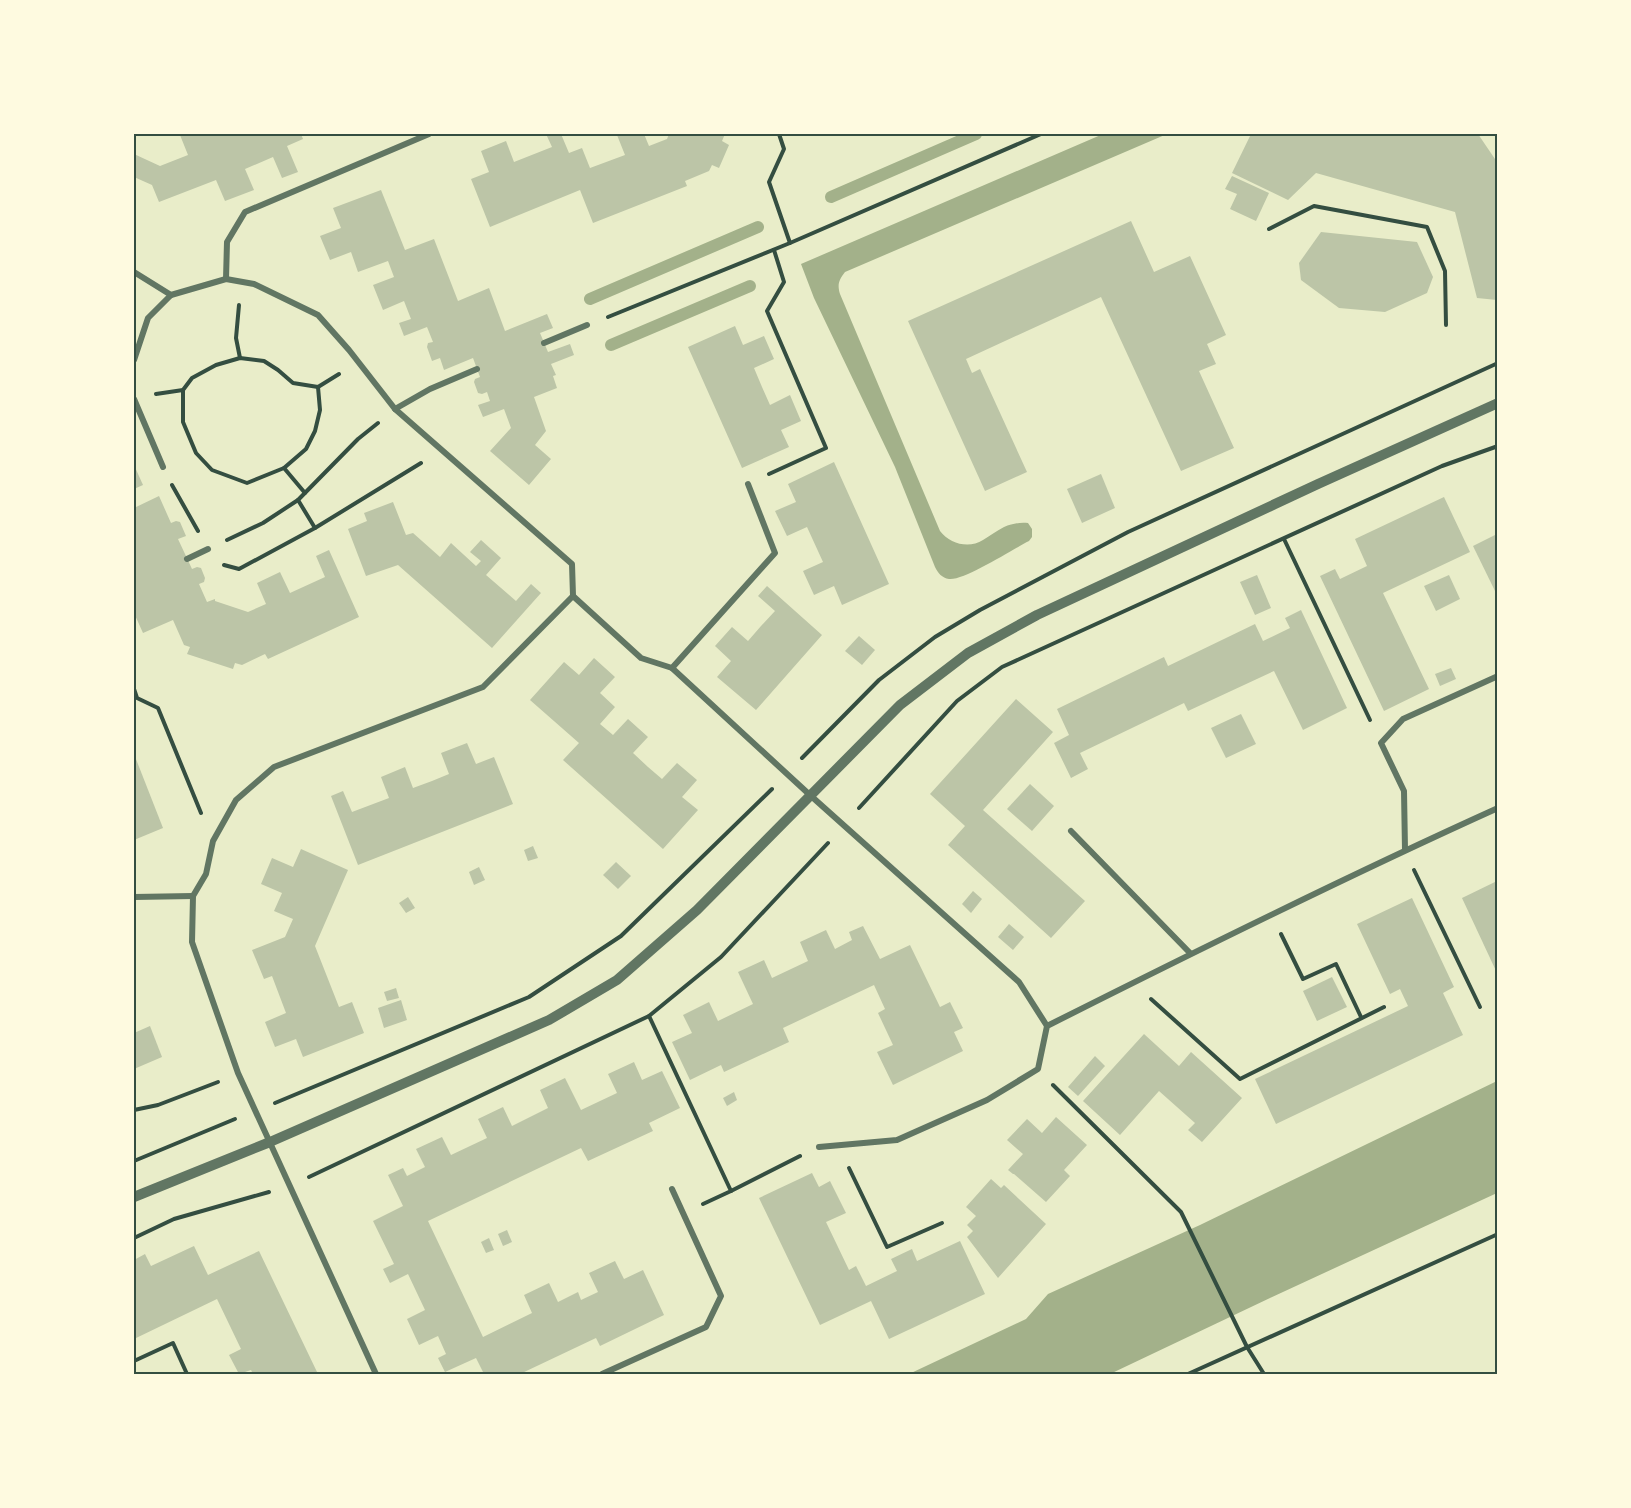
<svg xmlns="http://www.w3.org/2000/svg" width="1631" height="1508" font-family="'Roboto Condensed',sans-serif">
	<rect width="100%" height="100%" fill="#e9edc9"/>
	<g fill="#a3b18a">
		<path d="M1103,134h64l-322,138c-6,8 -8,12 -5,22l100,237c10,13 29,18 43,9 7,-4 13,-9 21,-13 8,-3 15,-5 24,-4l4,6v8l-3,4c-16,8 -65,40 -80,38 -7,-1 -11,-6 -14,-12l-40,-100 -81,-169 -13,-34z"/>
		<path d="M1497,1081v112l-227,105 -160,76h-201l117,-55 22,-25 152,-69z"/>
	</g>
	<g fill="none" stroke-linecap="round" stroke-linejoin="round">
		<g stroke="#a3b18a" stroke-width="12">
			<path d="M831,197l145,-63"/>
			<path d="M590,299l168,-72"/>
			<path d="M611,345l139,-59"/>
		</g>
	</g>
	<g fill="#bcc5a7">
		<path d="M184,134h117l2,5 -16,7 11,26 -16,6 -9,-21 -28,12 9,21 -29,11 -9,-21 -57,22 -7,-17 -18,-8v-23l26,12 28,-11 -8,-20z"/>
		<path d="M546,134h15l8,19 13,-5 8,20 35,-13 -8,-20 3,-1h24l5,12 18,-7 2,-5h56l-3,7 7,4 -10,23 -7,-3 -3,6 -24,10 2,5 -94,37 -13,-33 -90,37 -19,-48 18,-7 -8,-21 25,-10 8,21 38,-15z"/>
		<path d="M1251,134h227l19,28v138l-20,-2 -22,-86 -139,-39 -28,27 -56,-27z"/>
		<path d="M1232,176l37,17 -13,28 -26,-12 7,-15 -12,-5z"/>
		<path d="M381,190l24,60 29,-11 24,62 31,-13 16,43 42,-17 6,14 -13,5 8,19 22,-8 4,11 -23,9 5,11 -3,1 4,12 -23,9 12,34 -11,14 16,14 -22,26 -39,-34 21,-23 -7,-19 -21,8 -5,-12 12,-4 -3,-9 -5,2 -4,-1 -4,-11 1,-3 5,-2 -7,-19 -29,12 -4,-12 -8,3 -5,-14 1,-4 5,-1 -6,-15 -23,9 -5,-13 12,-4 -7,-18 -21,9 -10,-25 21,-8 -6,-16 -30,11 -7,-20 -21,8 -10,-24 21,-8 -8,-20z"/>
		<path d="M1131,221l23,51 36,-16 36,79 -19,9 9,20 -17,7 35,77 -53,23 -80,-174 -135,62 6,14 8,-4 47,103 -42,19 -77,-170z"/>
		<path d="M1321,232l96,10 16,35 -6,16 -42,19 -46,-4 -38,-28 -2,-17z"/>
		<path d="M735,326l8,19 21,-9 10,23 -20,9 8,19 8,18 20,-10 11,26 -20,9 8,17 -47,21 -54,-121z"/>
		<path d="M834,462l55,122 -47,21 -8,-19 -20,9 -11,-24 20,-9 -16,-35 -20,9 -12,-25 21,-9 -8,-18z"/>
		<path d="M134,465l9,20 -9,4z"/>
		<path d="M1101,474l14,34 -33,15 -15,-34z"/>
		<path d="M159,496l12,27 5,-2 4,1 6,14 -8,3 14,30 5,-2 4,1 4,10 -1,4 -5,2 8,18 8,-3v2l33,11 18,-8 -9,-21 23,-11 10,21 35,-16 -9,-21 13,-6 30,67 -91,42 -3,-5 -23,11 -7,-2 -2,6 -46,-15 3,-7 -6,-2 -11,-25 -30,13 -9,-20v-105z"/>
		<path d="M1444,497l26,55 -87,41 46,96 -45,22 -64,-135 15,-7 5,10 27,-13 -12,-27z"/>
		<path d="M393,502l13,33 7,-2 27,24 11,-14 25,23 5,-5 -11,-9 11,-12 20,18 -15,17 30,26 15,-17 10,9 -49,55 -94,-83 -32,11 -18,-47 19,-8 -3,-8z"/>
		<path d="M1497,534v56l-2,1 -22,-45z"/>
		<path d="M1257,575l14,33 -16,7 -15,-33z"/>
		<path d="M1449,575l11,24 -24,12 -12,-25z"/>
		<path d="M767,586l55,49 -66,75 -39,-33 14,-16 -16,-15 17,-19 16,14 13,-15 14,-15 -17,-15z"/>
		<path d="M1301,610l46,98 -44,22 -29,-59 -86,40 -4,-8 -104,50 8,16 -17,9 -17,-35 15,-8 -12,-26 107,-52 4,9 87,-42 8,17 27,-13 -5,-10z"/>
		<path d="M859,636l16,14 -13,15 -17,-14z"/>
		<path d="M594,658l21,19 -15,16 15,14 -15,17 13,11 15,-16 20,18 -15,16 15,14 14,12 15,-16 20,17 -15,17 16,13 -35,39 -100,-89 16,-17 -49,-43 34,-38 15,13z"/>
		<path d="M1451,668l5,11 -16,7 -5,-12z"/>
		<path d="M1016,699l37,33 -70,78 102,91 -34,37 -103,-93 17,-19 -35,-32z"/>
		<path d="M1241,714l15,30 -30,14 -15,-30z"/>
		<path d="M467,743l9,21 18,-7 19,47 -155,61 -27,-69 12,-5 9,21 37,-14 -8,-21 24,-10 8,21 19,-7 17,-7 -8,-21z"/>
		<path d="M134,754l29,74 -29,12z"/>
		<path d="M1030,784l24,22 -22,25 -25,-22z"/>
		<path d="M533,846l5,12 -10,3 -4,-11z"/>
		<path d="M301,849l47,21 -33,76 24,61 13,-5 12,31 -61,24 -7,-18 -21,8 -10,-25 21,-9 -14,-37 -8,3 -12,-29 33,-13 8,-18 -19,-8 8,-18 -21,-9 11,-26 21,9z"/>
		<path d="M616,862l15,14 -13,13 -15,-14z"/>
		<path d="M479,867l6,13 -11,5 -5,-13z"/>
		<path d="M1497,881v92l-35,-75z"/>
		<path d="M973,891l9,8 -11,14 -9,-9z"/>
		<path d="M408,897l7,11 -9,5 -7,-10z"/>
		<path d="M1412,898l42,89 -11,6 20,42 -187,89 -21,-45 153,-73 -8,-17 -10,5 -33,-70z"/>
		<path d="M1009,924l15,13 -11,13 -15,-13z"/>
		<path d="M863,926l17,33 30,-14 30,62 10,-5 13,26 -9,4 9,19 -70,34 -16,-33 16,-7 -15,-32 7,-4 -11,-24 -91,43 6,14 -65,30 -3,-7 -31,15 -18,-38 20,-9 -9,-18 26,-13 9,19 35,-17 -15,-32 26,-12 8,18 36,-17 -8,-19 26,-12 9,19 17,-9 -3,-8z"/>
		<path d="M1332,977l15,30 -30,14 -14,-30z"/>
		<path d="M396,988l3,10 -12,3 -3,-9z"/>
		<path d="M401,1000l6,20 -23,8 -6,-20z"/>
		<path d="M150,1026l12,31 -28,12v-36z"/>
		<path d="M1144,1034l35,32 12,-14 51,46 -40,44 -14,-12 7,-7 -36,-32 -39,44 -37,-34z"/>
		<path d="M1095,1056l10,10 -27,30 -10,-9z"/>
		<path d="M634,1062l8,18 20,-9 18,37 -31,15 4,8 -65,30 -7,-13 -153,73 55,116 49,-24 -8,-18 25,-12 9,19 20,-10 3,8 17,-8 -9,-19 26,-12 9,18 19,-9 21,45 -64,31 -4,-8 -76,36h-36l-8,-16 -31,14 -7,-14 8,-4 -8,-18 -19,9 -12,-26 18,-9 -17,-36 -18,9 -7,-14 11,-5 -21,-43 30,-15 -15,-31 15,-7 4,8 18,-9 -9,-18 26,-12 9,18 36,-17 -9,-19 25,-12 9,19 36,-18 -8,-18 25,-12 16,32 36,-17 -9,-19z"/>
		<path d="M734,1092l3,8 -10,6 -4,-8z"/>
		<path d="M1056,1117l31,28 -23,25 6,6 -24,26 -32,-28h-1l-5,-4 15,-16 -16,-14 20,-21 15,14z"/>
		<path d="M812,1173l7,14 11,-6 16,32 -20,9 23,48 7,-4 10,20 31,-15 -6,-12 21,-10 5,12 43,-20 25,53 -96,45 -18,-38 -51,24 -61,-127z"/>
		<path d="M991,1179l10,9 3,-3 42,39 -48,54 -31,-41 6,-6 -6,-6 9,-9 -10,-9z"/>
		<path d="M507,1230l5,12 -9,4 -5,-12z"/>
		<path d="M489,1238l5,12 -8,3 -5,-11z"/>
		<path d="M194,1246l14,29 51,-24 59,123h-65l-2,-4 -12,4 -10,-19 12,-6 -24,-50 -83,40v-79l11,-6 6,12z"/>
	</g>
	<g fill="none" stroke-linecap="round" stroke-linejoin="round">
		<g stroke="#344e41" stroke-width="4">
			<path d="M779,134l5,15 -15,33 21,61"/>
			<path d="M1269,229l45,-23 113,21 18,44 1,54"/>
			<path d="M239,305l-3,33 4,20"/>
			<path d="M608,317l182,-74 251,-109"/>
			<path d="M183,390v32l13,31 16,17 35,13 37,-15 22,-19 9,-18 5,-21 -2,-23"/>
			<path d="M156,394l27,-4 9,-12 24,-13 24,-7 24,3 14,9 15,13 25,4 21,-13"/>
			<path d="M284,468l21,25"/>
			<path d="M769,474l57,-26 -59,-137 17,-29 -10,-32"/>
			<path d="M172,485l26,46"/>
			<path d="M298,500l17,28"/>
			<path d="M1284,539l86,181"/>
			<path d="M227,540l36,-17 35,-23 60,-61 20,-16"/>
			<path d="M224,565l15,4 76,-41 106,-65"/>
			<path d="M134,689l3,9 21,10 43,105"/>
			<path d="M802,758l77,-78 56,-43 45,-27 148,-78 370,-169"/>
			<path d="M859,808l98,-107 45,-34 440,-201 56,-20"/>
			<path d="M1414,870l66,137"/>
			<path d="M1281,934l22,45 33,-15 25,53"/>
			<path d="M1151,999l89,80 144,-72"/>
			<path d="M649,1016l82,175 -28,13"/>
			<path d="M1053,1085l128,127 66,135 17,27"/>
			<path d="M275,1103l254,-106 92,-61 151,-147"/>
			<path d="M134,1110l24,-5 60,-23"/>
			<path d="M134,1161l101,-42"/>
			<path d="M849,1168l38,79 55,-24"/>
			<path d="M309,1177l340,-161 72,-59 107,-114"/>
			<path d="M731,1191l69,-35"/>
			<path d="M134,1238l40,-19 95,-27"/>
			<path d="M134,1361l39,-18 14,31"/>
			<path d="M1188,1374l310,-140"/>
		</g>
		<g stroke="#617663" stroke-width="6">
			<path d="M134,272l37,23"/>
			<path d="M226,279l1,-37 18,-30 184,-78"/>
			<path d="M544,343l43,-18"/>
			<path d="M134,360l14,-42 23,-23 55,-16 28,5 64,31 31,35 46,59 177,155 1,32 68,62 31,10 139,128 208,186 28,44"/>
			<path d="M134,399l29,68"/>
			<path d="M395,409l35,-20 47,-20"/>
			<path d="M187,559l21,-10"/>
			<path d="M672,668l103,-115 -27,-69"/>
			<path d="M1071,831l119,122"/>
			<path d="M1405,850l-1,-59 -23,-48 22,-24 95,-43"/>
			<path d="M134,897l59,-1"/>
			<path d="M819,1147l78,-7 90,-40 51,-31 9,-43c149,-75 298,-149 451,-218"/>
			<path d="M376,1374l-138,-301 -46,-131 1,-46 13,-22 7,-33 23,-41 38,-33 209,-80 90,-91"/>
			<path d="M602,1374l104,-47 15,-31 -49,-107"/>
		</g>
		<path stroke="#617663" stroke-width="10" d="M134,1197l136,-55 279,-122 68,-40 80,-70 203,-205 68,-52 69,-38 281,-131 180,-81"/>
	</g>
	<rect width="1631" height="1508" fill="none" stroke="#fefae0" stroke-width="270"/>
	<rect x="135" y="135" width="1361" height="1238" fill="none" stroke="#344e41" stroke-width="2"/>
</svg>
